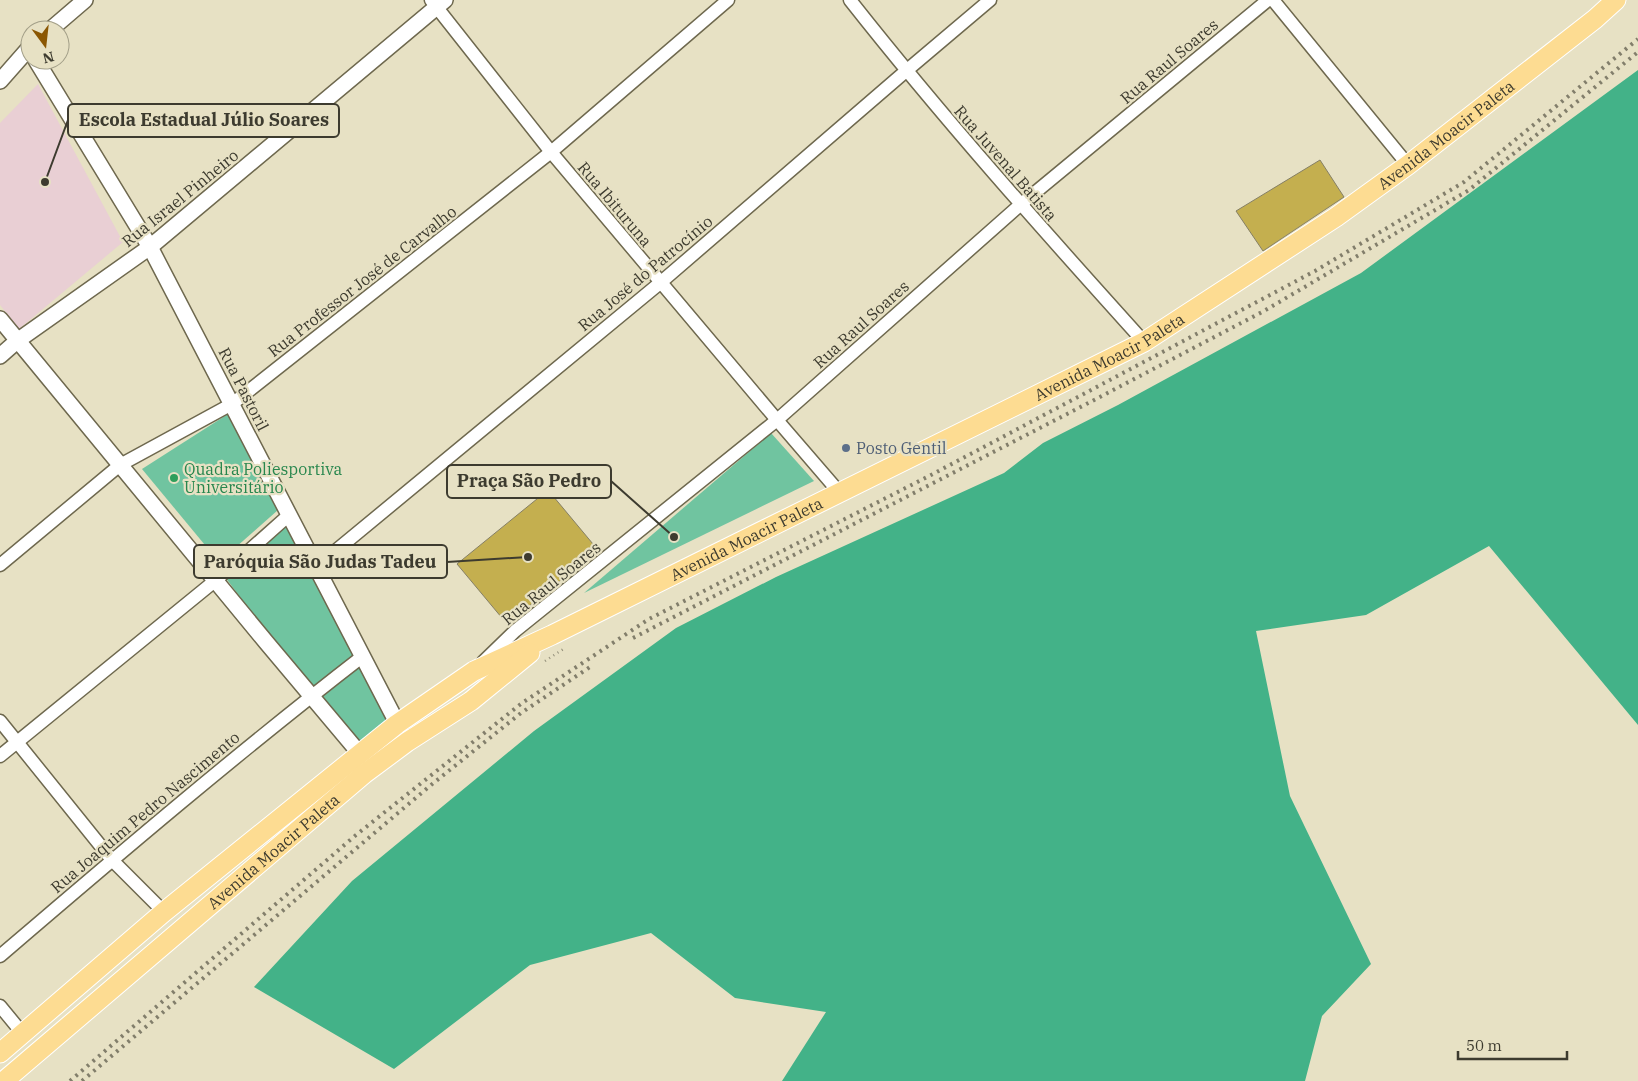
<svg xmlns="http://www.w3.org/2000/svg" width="1638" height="1081" font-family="'IBM Plex Serif',serif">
	<rect width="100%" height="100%" fill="#e7e1c4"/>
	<path fill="#e9cfd4" d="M38,84l85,158 -104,87 -19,-24v-182z"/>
	<g fill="#70c4a0">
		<path d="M228,414l50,96 -59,52 -77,-93z"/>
		<path d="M771,433l43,48 -230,112z"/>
		<path d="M286,521l75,134 -51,36 -85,-114z"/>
		<path d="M363,659l33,64 -35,27 -47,-56z"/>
	</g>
	<path fill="#43b288" d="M1638,70v655l-149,-179 -123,69 -110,16 34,165 81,168 -49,52 -17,65h-523l44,-69 -91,-14 -84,-65 -121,32 -136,104 -140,-82 98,-106 182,-150 142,-103 100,-51 228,-104 39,-30 75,-38 243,-132z"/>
	<g fill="#c4af4f" stroke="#857f65">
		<path d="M1320,160l24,37 -81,54 -27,-40z"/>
		<path d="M548,490l50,60 -91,74 -50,-60z"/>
	</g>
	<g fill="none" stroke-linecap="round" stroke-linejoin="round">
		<defs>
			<g id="minor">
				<path d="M431,0l120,152 226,268 62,72"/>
				<path d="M850,0c93,118 193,230 294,342"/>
				<path d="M1273,0l135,165"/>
				<path d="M0,565l120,-100 112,-61 319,-252 177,-152"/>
				<path d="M316,567l344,-284 246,-212 84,-71"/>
				<path d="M483,662l32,-31 262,-211 243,-215 248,-205"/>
				<path d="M0,721l112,139 52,52"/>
				<path d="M0,756l216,-176 73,-65"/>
				<path d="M0,956c119,-102 239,-204 363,-300"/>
				<path d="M0,1006l23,28"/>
			</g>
			<g id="tertiary">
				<path d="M50,30l35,-30"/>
				<path d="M36,60l114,187 257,495"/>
				<path d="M0,81l30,-34"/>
				<path d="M0,319l266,323 100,119"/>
				<path d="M0,356l17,-15 133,-94 295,-247"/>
			</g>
			<g id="primary">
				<path id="s1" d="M0,1053l164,-141 233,-188 77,-53 78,-36 592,-293 192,-125 72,-52 187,-146 21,-19"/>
				<path id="s2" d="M4,1081l360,-307 43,-32 64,-41 59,-48"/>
			</g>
		</defs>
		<use href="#minor" stroke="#6e684e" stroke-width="15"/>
		<use href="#tertiary" stroke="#6e684e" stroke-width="18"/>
		<use href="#primary" stroke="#fff" stroke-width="21"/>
		<path stroke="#928e79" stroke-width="2.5" stroke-dasharray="1 4" stroke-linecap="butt" d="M545,661l20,-13"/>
		<use href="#minor" stroke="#fff" stroke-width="12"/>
		<use href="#tertiary" stroke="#fff" stroke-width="15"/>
		<use href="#primary" stroke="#fddc92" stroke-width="19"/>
		<g stroke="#827e6b" stroke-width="4" stroke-dasharray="2.5 5" stroke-linecap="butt">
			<path d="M633,638l465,-240 166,-87 205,-121 169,-138"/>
			<path d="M70,1081l286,-246 166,-132 127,-84 282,-144 384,-204 149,-89 174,-143"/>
			<path d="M82,1081l349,-296 90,-72 72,-48"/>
		</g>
	</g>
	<circle fill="#5c6f8a" stroke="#e7e1c4" stroke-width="2" cx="846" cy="448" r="5"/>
	<circle fill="#2e9e5b" stroke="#e7e1c4" stroke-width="2" cx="174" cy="478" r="5"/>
	<g text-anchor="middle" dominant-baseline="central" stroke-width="4.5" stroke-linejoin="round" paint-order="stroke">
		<g font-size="16" fill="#3d3b2f" stroke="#e7e1c4">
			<text transform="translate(1169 61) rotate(-40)">Rua Raul Soares</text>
			<text stroke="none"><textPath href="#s1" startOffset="1722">Avenida Moacir Paleta</textPath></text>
			<text transform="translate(1006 163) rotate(49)">Rua Juvenal Batista</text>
			<text transform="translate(180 198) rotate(-39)">Rua Israel Pinheiro</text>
			<text transform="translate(615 204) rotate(50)">Rua Ibituruna</text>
			<text transform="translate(645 273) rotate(-40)">Rua José do Patrocínio</text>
			<text transform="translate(362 281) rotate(-38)">Rua Professor José de Carvalho</text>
			<text transform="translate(861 324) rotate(-42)">Rua Raul Soares</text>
			<text stroke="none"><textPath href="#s1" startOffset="1318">Avenida Moacir Paleta</textPath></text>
			<text transform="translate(244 389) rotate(63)">Rua Pastoril</text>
			<text stroke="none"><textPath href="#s1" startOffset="912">Avenida Moacir Paleta</textPath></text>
			<text transform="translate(551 583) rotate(-39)">Rua Raul Soares</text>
			<text transform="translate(145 812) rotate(-40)">Rua Joaquim Pedro Nascimento</text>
			<text stroke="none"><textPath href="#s2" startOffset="354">Avenida Moacir Paleta</textPath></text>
		</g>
		<g font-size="16" fill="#4e5e75" stroke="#e7e1c4" text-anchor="start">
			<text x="856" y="448">Posto Gentil</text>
		</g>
		<g font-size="16" fill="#27864d" stroke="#e7e1c4" text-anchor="start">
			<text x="184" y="469">Quadra Poliesportiva<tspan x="184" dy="18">Universitário</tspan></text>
		</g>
	</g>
	<path fill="none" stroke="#3d3b2f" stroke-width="2" d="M45 182L68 120M674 537L611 481M528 557L447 562"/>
	<g fill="#3d3b2f" stroke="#e7e1c4" stroke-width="2">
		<circle cx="45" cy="182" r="5"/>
		<circle cx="674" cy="537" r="5"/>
		<circle cx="528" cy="557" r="5"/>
	</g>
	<g fill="#e7e1c4" stroke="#3d3b2f" stroke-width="2">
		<rect x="68" y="104" width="271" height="33" rx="5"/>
		<rect x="447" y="465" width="164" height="33" rx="5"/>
		<rect x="194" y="545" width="253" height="33" rx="5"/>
	</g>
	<g font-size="18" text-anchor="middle" font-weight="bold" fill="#3d3b2f">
		<text x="204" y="126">Escola Estadual Júlio Soares</text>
		<text x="529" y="487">Praça São Pedro</text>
		<text x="320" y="568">Paróquia São Judas Tadeu</text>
	</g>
	<g transform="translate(45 45) rotate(165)"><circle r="24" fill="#e7e1c4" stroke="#a39f88"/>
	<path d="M0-4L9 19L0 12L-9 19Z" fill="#8b5703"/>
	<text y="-8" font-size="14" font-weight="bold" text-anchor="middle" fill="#3d3b2f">N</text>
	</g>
	<path d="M1458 1051v8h109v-8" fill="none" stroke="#3d3b2f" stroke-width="2.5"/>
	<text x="1466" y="1051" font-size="15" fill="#3d3b2f" stroke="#e7e1c4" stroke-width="4" paint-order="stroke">50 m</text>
</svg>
